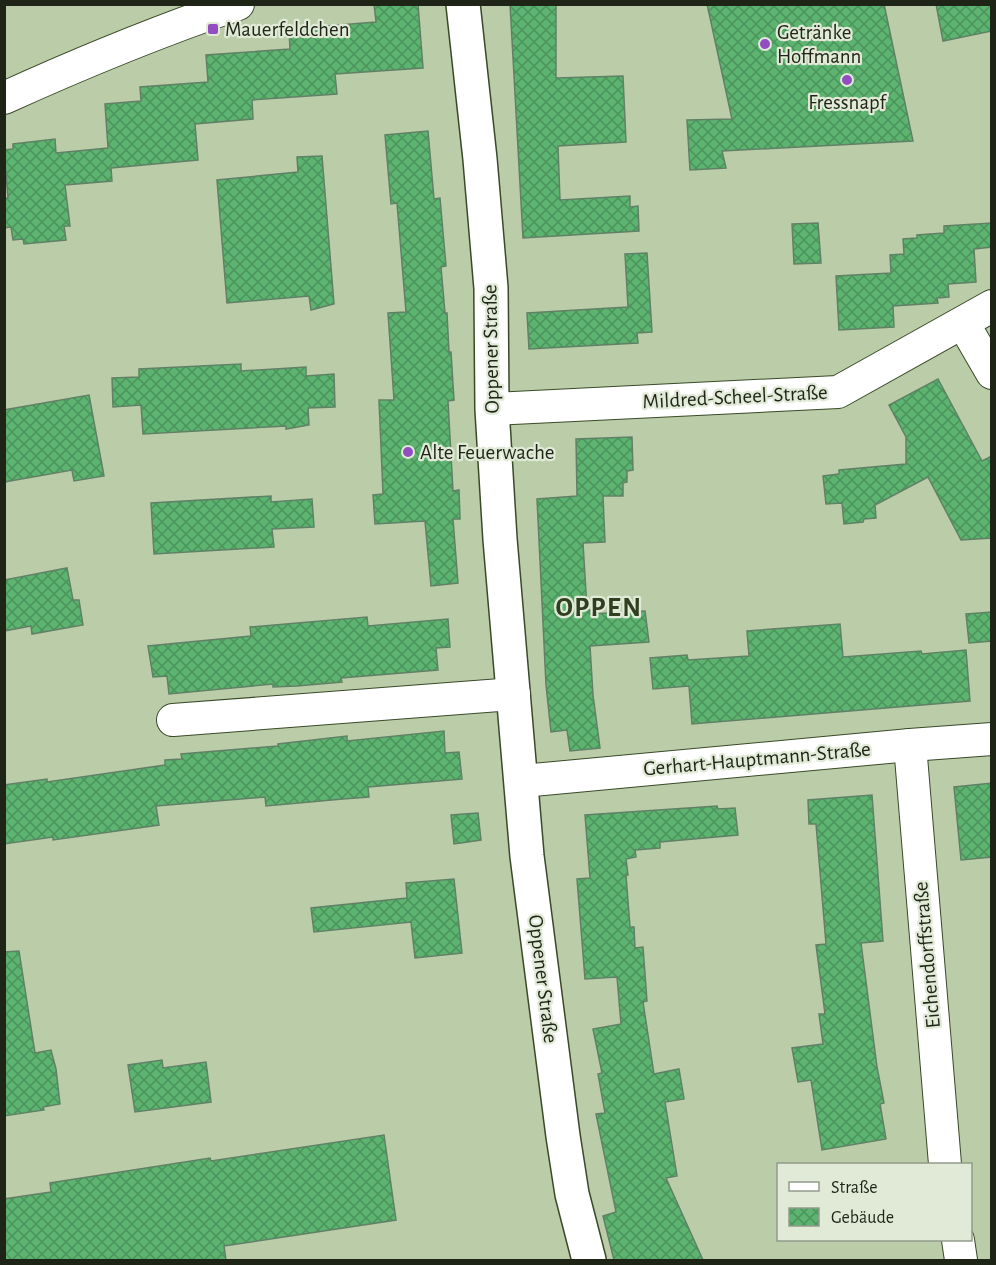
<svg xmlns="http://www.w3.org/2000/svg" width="996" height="1265" font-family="'Alegreya Sans',sans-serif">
	<defs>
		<pattern id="building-cross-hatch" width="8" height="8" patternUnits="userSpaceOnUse" patternTransform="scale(1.5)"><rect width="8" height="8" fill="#5cb470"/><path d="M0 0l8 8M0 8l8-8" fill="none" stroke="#4b925b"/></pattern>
	</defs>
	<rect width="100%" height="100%" fill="#bacda8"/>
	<g fill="url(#building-cross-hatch)" stroke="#618167" stroke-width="1.5">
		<path d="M374,4h44l5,64 -88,6 2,20 -85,6 1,19 -58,5 3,36 -87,8 1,13 -47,4 5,41h-6l2,14 -42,4 -1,-5 -10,1 -2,-13 -7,1v-30h4l-4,-48 9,-1v-5l42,-5 1,14 52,-5 -3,-44 36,-3 -1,-14 68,-5 -2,-27 84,-6 -1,-20 87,-7z"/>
		<path d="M510,4h46v74l67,-2 3,66 -68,4 2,54 70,-4v11l8,-1 1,25 -116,7z"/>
		<path d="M707,4h177l29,137 -191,10 4,17 -36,2 -3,-50 45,-1z"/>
		<path d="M936,4h56v27l-49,10z"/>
		<path d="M428,131l6,68 6,-1 6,68 -5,1 4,46h2l2,39h2l3,48 -6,1 5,90 6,-1 1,29h-7l5,64 -27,3 -6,-65 -50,3 -2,-29 10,-1 -4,-94h15l-6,-87 18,-1 -9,-109 -6,1 -6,-69z"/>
		<path d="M322,156l12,148 -23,6 -2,-14 -82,7 -10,-123 81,-8 -1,-15z"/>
		<path d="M818,223l3,40 -27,1 -2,-40z"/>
		<path d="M992,223v24l-18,2 2,33 -28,2 1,13 -12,1 1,5 -45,3 1,21 -55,3 -3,-54 55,-3 -1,-18 14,-1 -1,-15 14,-1v-3l27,-2v-7z"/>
		<path d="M647,253l5,79 -15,1 1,10 -109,6 -2,-36 101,-6 -3,-53z"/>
		<path d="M241,364v7l65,-4v9l28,-2 1,33 -27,1 1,17 -23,4v-3l-143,8 -2,-29 -28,2 -1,-29 27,-1v-8z"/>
		<path d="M938,379l44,82 10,-5v82l-31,2 -33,-63 -53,28 1,13 -12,1 -1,3 -19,2 -2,-21 -16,1 -3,-28 16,-2v-4l67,-6v-27l-17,-32z"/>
		<path d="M89,395l15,81 -30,5 -2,-11 -68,12v-72z"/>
		<path d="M632,437l1,33 -6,1v11l-4,1v13h-20l2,46 -22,1 4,66 3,1v4l55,-3 4,31 -59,4 3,49 7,53 -30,3 -3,-21 -16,2 -5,-47 -9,-186 40,-3 -1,-57z"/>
		<path d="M271,496v6l41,-3 2,28 -42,2 2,18 -120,7 -3,-51z"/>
		<path d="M67,568l6,32h6l4,25 -51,9 -1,-8 -27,5v-51z"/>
		<path d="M992,612v29l-23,2 -3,-29z"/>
		<path d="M367,617l1,9 80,-7 2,28 -14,1 2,22 -97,8 1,4 -45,4 -24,1v-3l-104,10 -2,-18 -14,1 -5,-31 103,-10 -1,-9z"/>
		<path d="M840,624l3,33 78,-6 1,3 44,-4 4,51 -278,23 -3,-38 -36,3 -3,-31 37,-3 1,5 61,-4 -2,-25z"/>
		<path d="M444,731l1,22 14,-1 3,27 -94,8 1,10 -26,2 -77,7 -1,-9 -109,9 3,19 -106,15v-3l-49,7v-59l43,-6v3l118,-17v-5l17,-1 -1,-5 97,-8v-2l69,-8v5z"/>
		<path d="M992,783v74l-31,3 -7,-73z"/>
		<path d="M872,795l11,146 -22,2 16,124 7,36 -4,1 6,35 -64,11 -11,-70 -13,2 -6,-34 31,-4 -4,-30h6l-9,-69 10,-1 -10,-120h-7l-1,-24z"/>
		<path d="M717,806l1,3 17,-1 3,27 -78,7v6l-25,2 1,7 -10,2 2,16h-2l4,52h4l1,21 8,-1 4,54 -4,1 11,72 25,-5 5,30 -19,3 12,74 -11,2 37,82h-89l-11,-44 13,-4 -20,-98 9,-1 -7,-39 4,-1 -9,-44 28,-5 -4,-47 -32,2 -8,-100 13,-1 -5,-63z"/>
		<path d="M478,813l3,27 -27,4 -3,-29z"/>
		<path d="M454,879l8,74 -47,5 -4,-36 -97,10 -3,-24 96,-10 -1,-15z"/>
		<path d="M19,951l16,102 16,-3 5,19 4,35 -17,3 1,3 -40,6v-164z"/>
		<path d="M162,1060l1,8 43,-6 5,40 -76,10 -7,-47z"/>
		<path d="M384,1135l12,85 -172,26 2,14h-222v-61l47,-7 -1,-9 160,-25 1,3z"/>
	</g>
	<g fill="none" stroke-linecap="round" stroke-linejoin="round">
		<defs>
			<g id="minor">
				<path d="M4,98c77,-35 155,-67 234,-94"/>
				<path d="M963,323l29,50"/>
				<path d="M492,409l346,-17 154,-86"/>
				<path d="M173,720l341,-26"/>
				<path d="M910,745l35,419"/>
				<path d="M522,781l388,-36 82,-6"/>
				<path d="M958,1240l3,20"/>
			</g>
			<path id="tertiary" d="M463,4l17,155 11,129 1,121 8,130 27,317 36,280 9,58 17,66"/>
		</defs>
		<use href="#minor" stroke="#3a4929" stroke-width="34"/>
		<use href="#tertiary" stroke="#3a4929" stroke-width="36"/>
		<use href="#minor" stroke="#fff" stroke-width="32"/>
		<use href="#tertiary" stroke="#fff" stroke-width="33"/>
	</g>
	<g fill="#924dc0" stroke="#e0ead7" stroke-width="2">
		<rect x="207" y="23" width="12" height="12" rx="3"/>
		<circle cx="765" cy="44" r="6"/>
		<circle cx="847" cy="80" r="6"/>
		<circle cx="408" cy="452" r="6"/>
	</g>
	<g text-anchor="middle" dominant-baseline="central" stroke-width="4.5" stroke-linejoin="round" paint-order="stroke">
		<g font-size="21" fill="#1e2416" stroke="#e0ead7" text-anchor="start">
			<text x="225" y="29">Mauerfeldchen</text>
			<text x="777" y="32">Getränke<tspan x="777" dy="24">Hoffmann</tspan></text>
			<text x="847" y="102" text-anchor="middle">Fressnapf</text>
			<text x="420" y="452">Alte Feuerwache</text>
		</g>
		<g font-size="21" fill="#1e2416" stroke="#e0ead7">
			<text transform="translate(491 349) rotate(-91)">Oppener Straße</text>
			<text transform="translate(735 397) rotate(-3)">Mildred-Scheel-Straße</text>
			<text transform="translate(757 759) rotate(-5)">Gerhart-Hauptmann-Straße</text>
			<text transform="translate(927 955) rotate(-95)">Eichendorffstraße</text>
			<text transform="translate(543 979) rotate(83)">Oppener Straße</text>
		</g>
		<g font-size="27" font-weight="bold" letter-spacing="1.5" fill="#303f1f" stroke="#e0ead7">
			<text x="599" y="607">OPPEN</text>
		</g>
	</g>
	<rect width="996" height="1265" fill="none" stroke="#1e2416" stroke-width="12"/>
	<rect x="777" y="1163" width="195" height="78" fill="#e0ead7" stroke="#929b8a" stroke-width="1.5"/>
	<rect x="789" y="1182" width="30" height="9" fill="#ffffff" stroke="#929b8a" stroke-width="1.5"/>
	<text x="831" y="1193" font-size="18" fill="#1e2416">Straße</text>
	<rect x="789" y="1208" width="30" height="18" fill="url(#building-cross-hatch)" stroke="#929b8a" stroke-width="1.5"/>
	<text x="831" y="1223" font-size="18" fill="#1e2416">Gebäude</text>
</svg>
